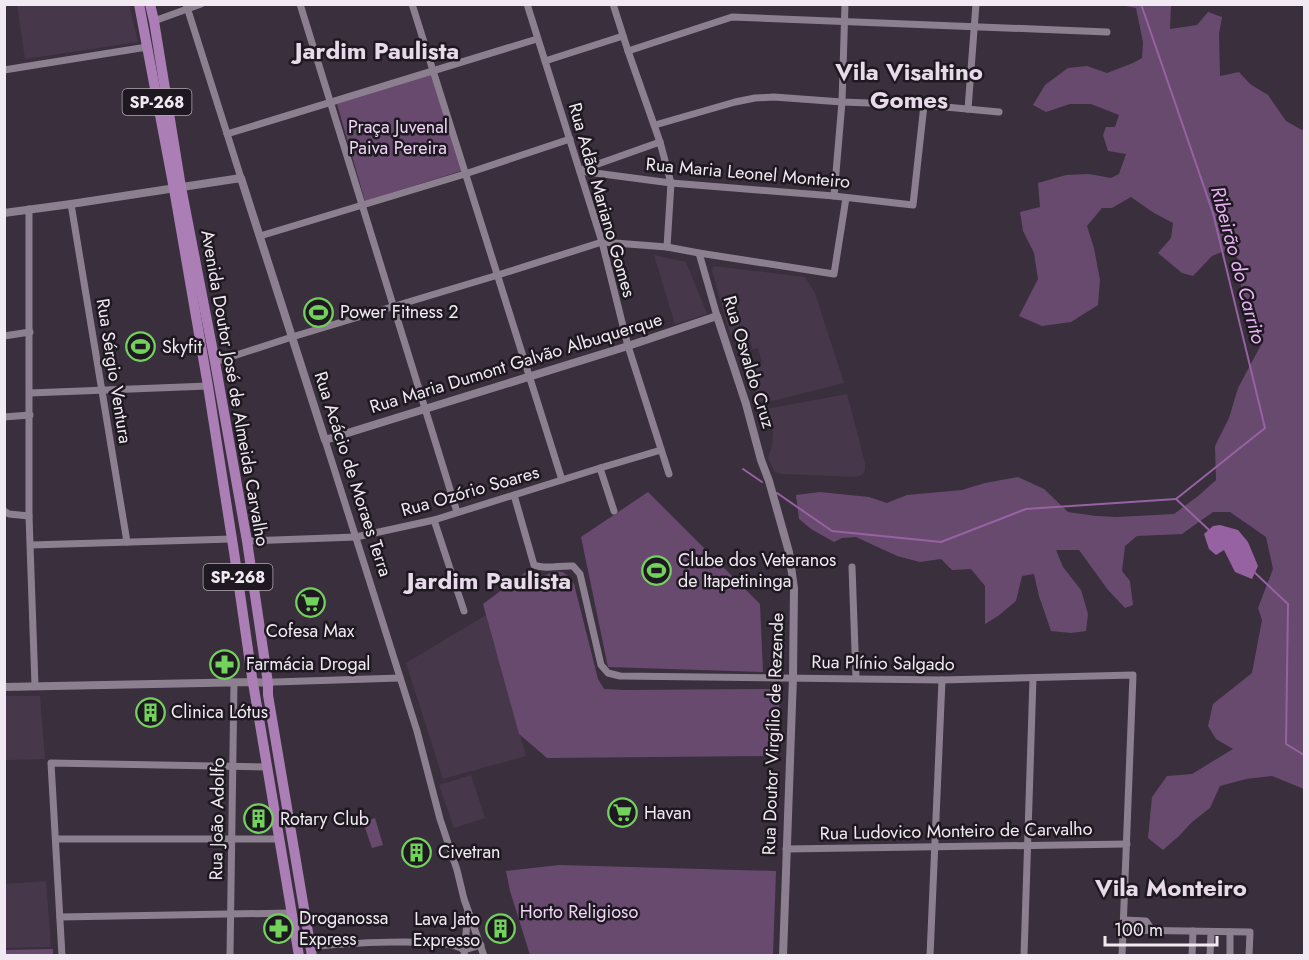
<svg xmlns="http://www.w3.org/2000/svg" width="1309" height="960" font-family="Jost,sans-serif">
	<rect width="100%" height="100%" fill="#3a2f3d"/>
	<g fill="#46384a">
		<path d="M17,5h112l9,37 -113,17z"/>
		<path d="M654,255l32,7 21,52 -32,10z"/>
		<path d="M713,266l92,11 10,16 29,90 -84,21 -11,-35 13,-6 -4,-15 -6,1 -1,-6 -6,-10 -11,3 -4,-2 -18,-63z"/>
		<path d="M847,394l18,69v7l-2,4 -6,3 -76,-3 -6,-2 -7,-14 4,-12 1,-14 -2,-10 -4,-7 -6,-5z"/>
		<path d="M486,615l40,141 -83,23 -37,-116z"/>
		<path d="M5,696h35l5,63 -40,1z"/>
		<path d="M471,775l14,43 -31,10 -15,-43z"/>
		<path d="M46,881l5,66 -46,1v-64z"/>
	</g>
	<g fill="#684a6f">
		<path d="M1121,5h50l-1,24 27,-4 11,-13 14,5 -3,17 1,42 19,-4 11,12 18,11 18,26 16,9 2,-2v661l-32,-13 -26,3 -26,7 -10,22 -18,14 -13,14 -16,14 -15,-12 4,-41 15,-21 25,-2 41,-25 -17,-10 -8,-13 5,-22 39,-31 10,-53 -4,-12 15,-39 -7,-32 -36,-25h-17l-31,22 -45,2 -12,10 -3,25 8,10 3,24 -8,3 -17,-18 -29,-40h-23l7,17 18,23 7,24 -2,17 -15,2 -20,-2 -12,-35 -5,-22 -12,2 -6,25 -18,15 -13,8v-38l-14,-17 -19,1 -11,-11 -21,3 -23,-6 -41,-19 -14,1 -8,4 -23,-13 -12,-10 -3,-24 24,-3 49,5 18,6 20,-8 55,-5 23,-7 33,-6 26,12 24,23 28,4 21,1 57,-3 24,-18 18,-16 -1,-34 14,-28 9,-30 24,-45 -19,-39 -5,-45 -9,-10 -17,7 -19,20 -11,-3 -24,-20 13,-15 2,-15 -19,-10 -23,-16 -19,11h-10l-15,18 7,22 6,32 -2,25 -27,17 -29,4 -23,-10 19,-37 -4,-26 -11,-22 -3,-19 20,-5 -2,-24 28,-8 23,-1 22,4 8,-4 7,-20 -18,-3 -5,-16 3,-8h9l4,-12 -28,-11h-21l-24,8 -13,-7 12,-20 23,-17 19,-2 20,7 26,-10 9,-5 1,-16 -7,-34z"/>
		<path d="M431,75l30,96 -96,30 -28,-97z"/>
		<path d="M648,492l112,112 3,68 -155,-5 -27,-130z"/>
		<path d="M527,571l11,7c18,-6 24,-13 36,6l24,95 6,10 21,1 155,-1 -3,67 -230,2 -28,-24 -36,-130z"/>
		<path d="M375,818l8,27 -11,3 -9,-26z"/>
		<path d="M559,865l217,6 -3,84h-243l-20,-64 -4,-20z"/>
		<path d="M53,949v6h-48v-5z"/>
	</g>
	<path fill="#9662a2" d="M1220,525l18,5 10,12 10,24 -6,13 -17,-7 -11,-22 -8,5 -7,-6 -5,-15 9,-8z"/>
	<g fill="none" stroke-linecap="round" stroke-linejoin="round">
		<g stroke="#9662a2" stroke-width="2">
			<path d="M1141,4l72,209 52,215 -89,71"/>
			<path d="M743,469l19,13"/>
			<path d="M777,493l55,38 109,11 85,-33 150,-10"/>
			<path d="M1176,499l33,31"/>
			<path d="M1253,571l35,33 -2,140 18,11"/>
		</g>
		<g stroke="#8c7f8f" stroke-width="7">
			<path d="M186,4l55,174"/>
			<path d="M300,4l157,508"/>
			<path d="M412,4l150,476"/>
			<path d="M527,4l75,238 26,104 41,128"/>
			<path d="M613,4l15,47 32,91 11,41 -4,64"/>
			<path d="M154,21l47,-17"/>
			<path d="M628,51l104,-34 375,15"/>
			<path d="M545,61l78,-25"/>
			<path d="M4,70l143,-23"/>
			<path d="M968,109l8,-105"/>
			<path d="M655,125l80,-23 20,-4 19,-1 68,5 82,3 75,7"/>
			<path d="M227,134l310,-95"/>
			<path d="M581,170l79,-28"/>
			<path d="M580,171l91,12 163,13 79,9 11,-100"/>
			<path d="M834,196l8,-94 3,-98"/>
			<path d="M71,204l56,338"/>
			<path d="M29,209v307l6,170"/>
			<path d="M260,236l205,-62 105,-35"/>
			<path d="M699,253l18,63"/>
			<path d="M4,336l26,-4"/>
			<path d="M215,362l77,-25 206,-62 104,-33 65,5 32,6 135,21 12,-76"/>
			<path d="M30,393l178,-7"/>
			<path d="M4,417l26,-2"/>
			<path d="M325,440l92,291 23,88 17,51 7,29 20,57"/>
			<path d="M600,468l14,43"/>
			<path d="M514,495l20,70c12,5 26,0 39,1l7,8 21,91 7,8 12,3 322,4 191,-5 -11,281"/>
			<path d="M4,511l5,3 20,2"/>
			<path d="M434,520l30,91"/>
			<path d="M247,541l109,-4 78,-17 166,-52 61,-18"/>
			<path d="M31,545l201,-6"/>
			<path d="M852,567l4,111"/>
			<path d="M268,683l6,-1 126,-4"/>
			<path d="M56,839h223"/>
			<path d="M786,849l341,-5"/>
			<path d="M60,917l231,-4"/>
			<path d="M1124,920l22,1 6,9"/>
			<path d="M1123,930l127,2 -1,24"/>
			<path d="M310,947c27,-3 136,-11 154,3"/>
			<path d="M464,950l17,-5"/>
			<path d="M62,956l-11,-193 216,4"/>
			<path d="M230,956l4,-274"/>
			<path d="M464,956l4,-45"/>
			<path d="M930,956l12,-276"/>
			<path d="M1024,956l9,-278"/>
			<path d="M1192,956l1,-25"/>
			<path d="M1210,956l1,-24"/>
			<path d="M1230,956v-24"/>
		</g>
		<g stroke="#8c7f8f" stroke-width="8">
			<path d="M4,213l67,-9 170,-26 84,262 303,-94 89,-30 29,88 15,56 8,21 20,71 5,36 -1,89 -10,279"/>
			<path d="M4,687l249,-5 15,1"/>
		</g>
		<g stroke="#ab7eb5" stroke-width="10">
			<path d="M139,4l35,185 34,197 26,166 18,125 47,279"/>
			<path d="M150,4l4,17 27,166 34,175 32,179 21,142v12l44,261"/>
		</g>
	</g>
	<defs>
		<symbol id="stadium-ring" viewBox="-11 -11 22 22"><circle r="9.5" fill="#1e1920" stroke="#73d25c" stroke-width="1.5"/><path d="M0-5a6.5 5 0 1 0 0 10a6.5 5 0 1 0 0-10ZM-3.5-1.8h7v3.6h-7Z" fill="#73d25c"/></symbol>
		<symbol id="supermarket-ring" viewBox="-11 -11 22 22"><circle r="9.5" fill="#1e1920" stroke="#73d25c" stroke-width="1.5"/><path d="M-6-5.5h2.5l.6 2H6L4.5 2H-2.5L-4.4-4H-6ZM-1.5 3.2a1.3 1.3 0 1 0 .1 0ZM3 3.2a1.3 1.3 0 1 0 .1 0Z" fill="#73d25c"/></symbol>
		<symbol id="pharmacy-ring" viewBox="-11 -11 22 22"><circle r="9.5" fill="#1e1920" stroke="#73d25c" stroke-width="1.5"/><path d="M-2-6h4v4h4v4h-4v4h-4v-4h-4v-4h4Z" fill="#73d25c"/></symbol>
		<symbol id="building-ring" viewBox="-11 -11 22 22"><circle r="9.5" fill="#1e1920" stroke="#73d25c" stroke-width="1.5"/><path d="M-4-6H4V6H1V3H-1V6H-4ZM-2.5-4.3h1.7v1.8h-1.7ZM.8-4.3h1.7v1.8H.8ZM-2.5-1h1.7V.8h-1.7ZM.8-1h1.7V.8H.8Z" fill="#73d25c"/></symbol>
	</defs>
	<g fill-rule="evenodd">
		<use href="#stadium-ring" x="302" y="296" width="33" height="33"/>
		<use href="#stadium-ring" x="124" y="330" width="33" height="33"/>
		<use href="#stadium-ring" x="640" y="554" width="33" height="33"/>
		<use href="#supermarket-ring" x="294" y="586" width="33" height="33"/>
		<use href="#pharmacy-ring" x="208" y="648" width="33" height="33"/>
		<use href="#building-ring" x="134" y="696" width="33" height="33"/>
		<use href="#supermarket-ring" x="606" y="796" width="33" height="33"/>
		<use href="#building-ring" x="242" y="802" width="33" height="33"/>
		<use href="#building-ring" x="400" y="836" width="33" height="33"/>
		<use href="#pharmacy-ring" x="262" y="912" width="33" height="33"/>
		<use href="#building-ring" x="484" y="912" width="33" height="33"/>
	</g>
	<g text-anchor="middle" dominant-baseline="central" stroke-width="5" stroke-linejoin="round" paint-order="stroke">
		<g fill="#1e1920" stroke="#b2abb3" stroke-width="1.5">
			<rect x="122.5" y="89" width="69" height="26" rx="4.5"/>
			<rect x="203.5" y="564" width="69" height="26" rx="4.5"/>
		</g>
		<g font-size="16" font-weight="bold" fill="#f1eaf2">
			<text x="157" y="102">SP-268</text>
			<text x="238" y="577">SP-268</text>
		</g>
		<g font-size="18" fill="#f0d3f7" stroke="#1e1920">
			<text x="398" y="127">Praça Juvenal<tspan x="398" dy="21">Paiva Pereira</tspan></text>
			<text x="579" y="912">Horto Religioso</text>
		</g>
		<g font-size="18" fill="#f1eaf2" stroke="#1e1920">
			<text transform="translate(748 173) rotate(5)">Rua Maria Leonel Monteiro</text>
			<text transform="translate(602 200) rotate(74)">Rua Adão Mariano Gomes</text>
			<text transform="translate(749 362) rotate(73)">Rua Osvaldo Cruz</text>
			<text transform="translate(516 363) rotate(-17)">Rua Maria Dumont Galvão Albuquerque</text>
			<text transform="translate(114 371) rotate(81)">Rua Sérgio Ventura</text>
			<text transform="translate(235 388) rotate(80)">Avenida Doutor José de Almeida Carvalho</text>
			<text transform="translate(353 474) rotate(72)">Rua Acácio de Moraes Terra</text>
			<text transform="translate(470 491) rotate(-16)">Rua Ozório Soares</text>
			<text transform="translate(883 663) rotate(1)">Rua Plínio Salgado</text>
			<text transform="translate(773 734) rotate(-88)">Rua Doutor Virgílio de Rezende</text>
			<text transform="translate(217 819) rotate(-89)">Rua João Adolfo</text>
			<text transform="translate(956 831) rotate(-1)">Rua Ludovico Monteiro de Carvalho</text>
		</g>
		<g font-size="18" fill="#f1eaf2" stroke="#1e1920" text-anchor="start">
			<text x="340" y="312">Power Fitness 2</text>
			<text x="162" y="347">Skyfit</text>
			<text x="678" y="560">Clube dos Veteranos<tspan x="678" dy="21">de Itapetininga</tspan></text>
			<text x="310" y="631" text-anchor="middle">Cofesa Max</text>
			<text x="246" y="664">Farmácia Drogal</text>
			<text x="171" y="712">Clinica Lótus</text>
			<text x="644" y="813">Havan</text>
			<text x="280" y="819">Rotary Club</text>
			<text x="438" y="852">Civetran</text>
			<text x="299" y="918">Droganossa<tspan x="299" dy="21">Express</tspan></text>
			<text x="480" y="919" text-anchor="end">Lava Jato<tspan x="480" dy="21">Expresso</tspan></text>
		</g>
		<g font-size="20" font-style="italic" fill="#e9b0f6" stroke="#1e1920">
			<text transform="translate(1238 265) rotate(75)">Ribeirão do Carrito</text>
		</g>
		<g font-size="24" font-weight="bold" fill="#e8daeb" stroke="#1e1920">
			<text x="377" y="50">Jardim Paulista</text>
			<text x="909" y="71">Vila Visaltino<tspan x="909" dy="28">Gomes</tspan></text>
			<text x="489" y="580">Jardim Paulista</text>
			<text x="1171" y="887">Vila Monteiro</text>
		</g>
	</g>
	<rect width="1309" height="960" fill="none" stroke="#f1eaf2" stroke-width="12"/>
	<path d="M1105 936v9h112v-9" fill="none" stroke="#f1eaf2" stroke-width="3"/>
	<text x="1114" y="936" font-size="18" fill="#f1eaf2" stroke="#1e1920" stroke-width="4.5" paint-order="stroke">100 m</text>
</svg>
